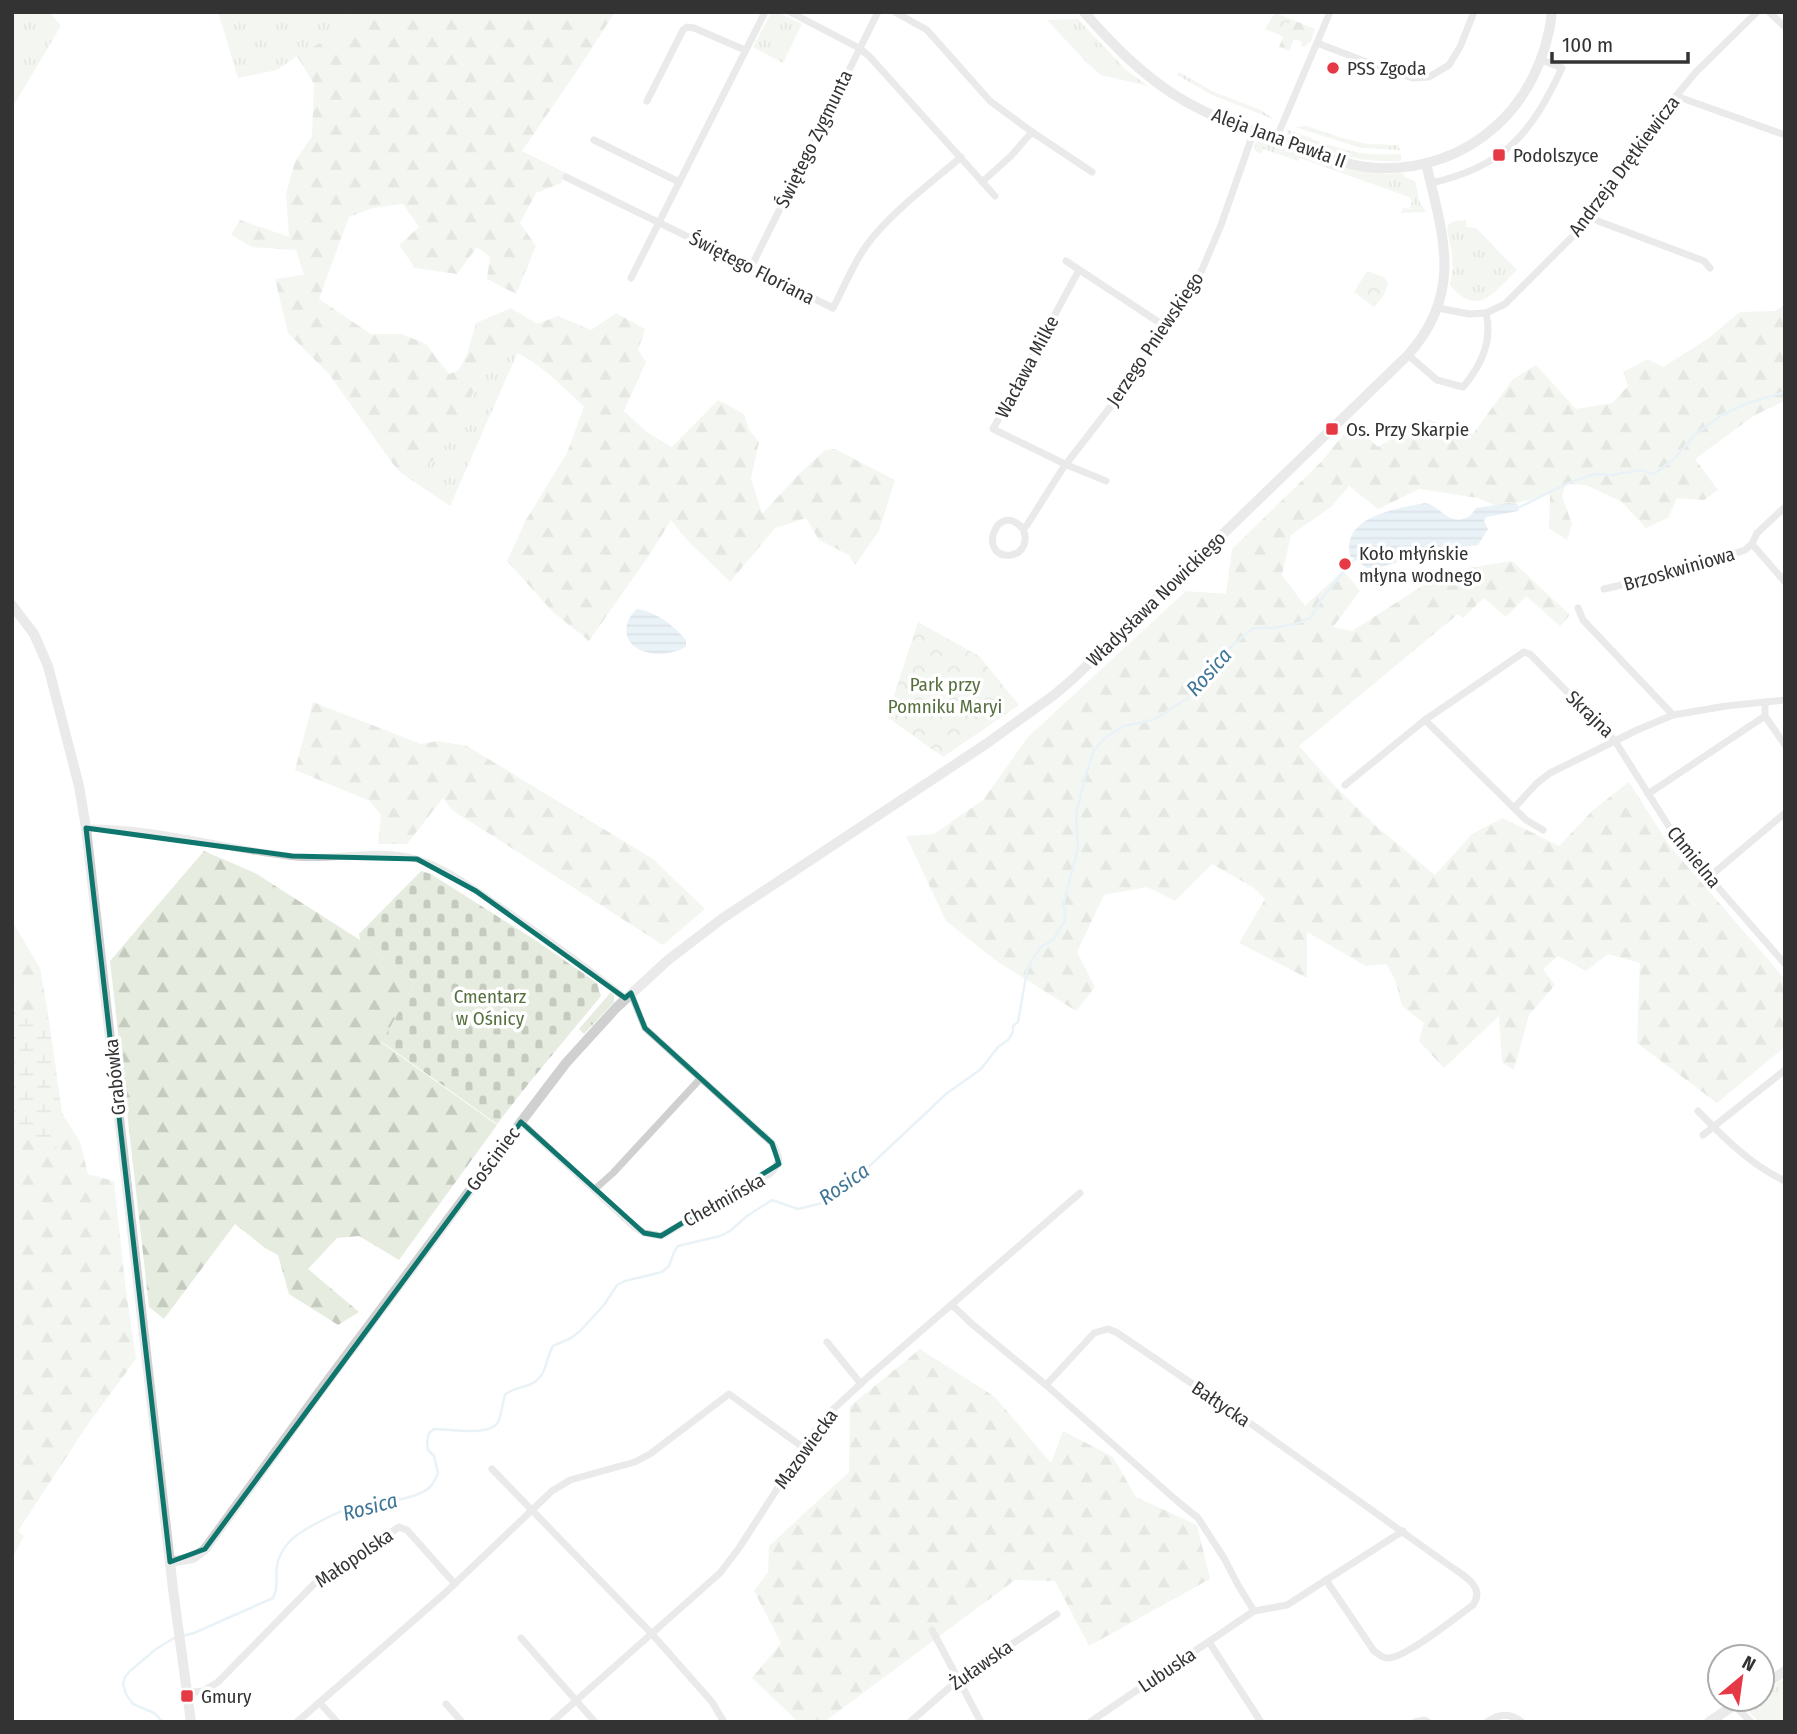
<svg xmlns="http://www.w3.org/2000/svg" width="1797" height="1734" font-family="'Fira Sans Condensed',sans-serif">
	<defs>
		<pattern id="grass-tufts" width="24" height="20" patternUnits="userSpaceOnUse" patternTransform="scale(1.75)"><rect width="24" height="20" fill="#e6ecdf"/><path d="M3 7l-1-3M5 7V3M7 7l1-3M15 17l-1-3M17 17v-4M19 17l1-3" fill="none" stroke="#c6cbc0"/></pattern>
		<pattern id="forest-firs" width="22" height="20" patternUnits="userSpaceOnUse" patternTransform="scale(1.75)"><rect width="22" height="20" fill="#e6ecdf"/><path d="M5 1l3.5 6h-7zM16 11l3.5 6h-7z" fill="#c6cbc0"/></pattern>
		<pattern id="wetland-marsh" width="20" height="14" patternUnits="userSpaceOnUse" patternTransform="scale(1.75)"><rect width="20" height="14" fill="#e6ecdf"/><path d="M1 5h8M5 5V1M11 12h8M15 12V8" fill="none" stroke="#c6cbc0"/></pattern>
		<pattern id="cemetery-stones" width="16" height="16" patternUnits="userSpaceOnUse" patternTransform="scale(1.75)"><rect width="16" height="16" fill="#e6ecdf"/><path d="M2 7V4a2 2 0 0 1 4 0v3zM10 15v-3a2 2 0 0 1 4 0v3z" fill="#c6cbc0"/></pattern>
		<pattern id="park-crowns" width="20" height="18" patternUnits="userSpaceOnUse" patternTransform="scale(1.75)"><rect width="20" height="18" fill="#e6ecdf"/><path d="M2 6a3 3 0 1 1 6 0M12 15a3 3 0 1 1 6 0" fill="none" stroke="#c6cbc0"/></pattern>
		<pattern id="water-rules" width="6" height="5" patternUnits="userSpaceOnUse" patternTransform="scale(1.75)"><rect width="6" height="5" fill="#cfe2ee"/><path d="M0 2.5h6" fill="none" stroke="#b2c2cd"/></pattern>
	</defs>
	<rect width="100%" height="100%" fill="#fff"/>
	<g fill="url(#grass-tufts)">
		<path d="M12,12h38l11,14 -49,82z"/>
		<path d="M216,12h132l-2,16 -49,28 -20,14 -39,8 -19,-63z"/>
		<path d="M774,13h5l23,11 -19,39 -30,-16 17,-32z"/>
		<path d="M1078,19l48,51 22,16 -47,-11 -14,-12 -40,-43z"/>
		<path d="M1179,72l35,20 47,18 14,10 -63,-25 -35,-20z"/>
		<path d="M1307,126l32,11 28,7 31,1 2,5 -39,-2 -66,-21z"/>
		<path d="M1286,129c25,9 49,20 75,24 13,2 26,1 40,1v7c-42,2 -69,-8 -108,-22l-3,-2z"/>
		<path d="M1264,140c44,17 90,38 139,33l2,4 10,4 5,22 6,9 -25,1 2,-5 7,1 2,-9 -3,-3 -109,-39 -2,3 -35,-12 -2,5c-5,-2 -8,-4 -7,-9l4,-4z"/>
		<path d="M1466,220v7l10,1 41,42c-23,22 -39,49 -67,15l3,-17 -1,-15 -5,-24 2,-5 5,-3z"/>
		<path d="M499,345l19,7 -68,154 -49,-33 11,3 26,-19z"/>
		<path d="M611,992l3,4v6l-30,32 -5,-5z"/>
		<path d="M1785,1678v44h-26l-10,-10c9,-6 17,-8 15,-20z"/>
	</g>
	<g fill="url(#forest-firs)">
		<path d="M348,12h267l-36,56 -57,83 44,22 -5,10 -25,10 -16,30 16,23 -20,48 -29,-15 3,-22 -13,-10 -20,27 -42,-6 -16,-23 20,-18 -16,-23 -30,4 -24,9 -30,82 52,35h31l24,10 23,30 10,-4 8,-16 9,-31 35,-15 26,16 21,-8 33,14 25,-17 29,16 -7,21 8,12 -22,49 24,22 24,14 46,-47 26,14 5,16 10,12 -8,36 11,36 36,-39 27,-25 10,-1 60,31 -16,51 -24,34 -6,-10 -30,-15 -13,-22 -31,10 -45,54 -44,-43 -15,-19 -19,31 -63,90 -36,-29 -46,-51 19,-41 41,-67 17,-46c-27,-26 -48,-49 -85,-62l-61,112 -26,19 -11,-3 -8,-9 -64,-90 -41,-41 -13,-54 29,-4 -8,-25 -44,-3 -21,-12 9,-15 49,17 -3,-43 9,-33 17,-25 2,-52 -17,-28 49,-28z"/>
		<path d="M1291,19l24,10 -4,12 -7,6 -3,-1 1,-4 -8,-3 -5,12 -10,-4z"/>
		<path d="M1785,305v96l-30,14 -60,44 23,31 -14,10 -27,-2 -9,20 -22,10 -24,-26 -36,-17 -20,-1 -4,12 10,28 -5,16 -18,-12 1,-34 -49,14 -23,-10 -59,-9 -41,20 -29,-23 -18,21 -40,28 -9,40 23,31 38,-36 17,21 -27,36 19,4 92,-59 68,-11 58,54 -10,11 -34,-30 -20,21 -22,-19 -21,20 -5,-4 -159,132 36,40 41,40 59,49 37,-41 31,-16 56,28 34,-36 36,-28 40,63 116,134v68l-68,56 -80,-60 3,-80 -32,-9 -22,17 -28,-15 -15,13 12,16 -26,30 -15,55 -12,-8 -3,-46 -55,52 -25,-27 5,-18 -22,-17 -7,-27 -9,-15 -20,2 -59,-34v46l-68,-35 26,-44 -11,-11 -42,-24 -37,37 -28,-14 -43,8 -27,57 18,35 -19,24 -78,-49 -52,-41 -40,-85 28,-2 49,-34 45,-63 158,-146 40,3 6,-45 90,-88 30,-37 26,23 48,-28 47,15 40,-55 23,-14 40,44 36,-6 16,-17 -5,-14 25,-13 15,8 43,-27 34,-28 35,-1z"/>
		<path d="M313,702l108,42 17,-3 29,5 186,113 52,50 -42,36 -211,-135 -9,-12 -36,46h-29l3,-29 -11,-14 -75,-31z"/>
		<path d="M204,851l51,22 105,67 55,42 -33,61 115,82 -98,135 -40,-24 -22,2 -29,31 51,43 -21,13 -49,-31 -11,-39 -13,-7 -30,-24 -71,95 -15,-12 -39,-346z"/>
		<path d="M12,921l28,47 9,51h-27l-10,-37z"/>
		<path d="M62,1113l18,29 8,32 26,7 11,102 11,76 -48,65 -70,107 6,5 -12,23v-436l31,31 7,-33z"/>
		<path d="M920,1349l75,48 56,66 12,-32 50,26 23,40 61,28 13,54 -121,67 -34,-65 -40,-1 -191,142h-26l-46,-44 29,-35 -27,-52 14,-19 1,-26 80,-74 1,-66z"/>
	</g>
	<path fill="url(#wetland-marsh)" d="M12,982l10,36 27,1 13,94 -12,8 7,27 -14,6 -31,-31z"/>
	<path fill="url(#cemetery-stones)" d="M421,871l10,3 104,66 62,43 4,13 -72,87 -32,41 -115,-82 33,-60 -55,-42 -1,-6z"/>
	<g fill="url(#park-crowns)">
		<path d="M1275,13l16,6 -7,18 -19,-8z"/>
		<path d="M1367,271l17,6 4,7 -4,11 -10,12 -20,-15z"/>
		<path d="M918,622l61,34 40,49 -76,52 -56,-40z"/>
	</g>
	<g fill="url(#water-rules)">
		<path d="M1425,503c14,2 22,20 37,16 8,-2 9,-4 14,-11l33,-5 8,1 3,3 -2,4 -32,6 -2,4 4,8 -10,16 -20,2 -47,11 -33,10h-11l-17,-12c-9,-40 46,-47 75,-53z"/>
		<path d="M637,609c20,3 36,16 49,31v7c-12,6 -27,9 -40,5 -22,-5 -26,-29 -9,-43z"/>
	</g>
	<g fill="none" stroke-linecap="round" stroke-linejoin="round">
		<g stroke="#cfe2ee" stroke-width="2.5">
			<path d="M1520,507l46,-23 29,-10 17,1 28,-5 14,4 20,-15 21,-24 25,-19 25,-12 40,-12"/>
			<path d="M182,1636l12,-3 79,-35c6,-10 2,-20 4,-32 1,-8 7,-18 12,-24 12,-13 50,-31 67,-36 21,-5 58,-4 74,-19 4,-4 6,-9 8,-14l-4,-17 -6,-6 -1,-8 2,-9 5,-4c15,0 56,8 64,-7 4,-7 4,-19 7,-27 9,-9 21,-6 31,-14 11,-8 10,-24 17,-35l18,-8 9,-7 24,-26 13,-20 8,-4 37,-9 7,-6 5,-14 4,-6 42,-10 10,-5 17,-15 25,-16 26,9 25,-6 19,-11 104,-98 35,-25 17,-22 10,-7 5,-8v-6l5,-4 9,-51 6,-13 8,-11 12,-7 12,-20 -1,-19 14,-53 -2,-34 9,-37 9,-27 12,-13 18,-11 29,-6 43,-27 30,-42 27,-23h20l26,-5 12,-6 13,-22 30,-35"/>
			<path d="M163,1722l-9,-9 -21,-9 -7,-10 -3,-10 2,-7 5,-6 26,-22 20,-12"/>
		</g>
		<g stroke="#d0d0d0" stroke-width="7">
			<path d="M790,12l69,36 10,8 126,140"/>
			<path d="M895,12l32,18 63,71 42,31 60,40"/>
			<path d="M1769,12l16,15"/>
			<path d="M1317,43l73,28 23,7 16,-1 20,-12 11,-18 14,-35"/>
			<path d="M1676,96l109,39"/>
			<path d="M647,101l36,-71 4,-3 7,1 51,22"/>
			<path d="M1276,139l54,-127"/>
			<path d="M594,140l85,42"/>
			<path d="M566,177l267,131c12,-23 23,-51 40,-71 25,-30 58,-54 88,-80"/>
			<path d="M982,182l29,-26 21,-24"/>
			<path d="M1431,183c73,-16 100,-49 131,-115l-20,-8"/>
			<path d="M1591,215l7,6 106,40 6,7"/>
			<path d="M1066,261l100,66"/>
			<path d="M751,267l127,-255"/>
			<path d="M1079,270l-86,159 74,36 39,16"/>
			<path d="M631,278l134,-266"/>
			<path d="M1486,313l19,-9 72,-72 21,-26 78,-110 19,-23 62,-61"/>
			<path d="M1408,355l29,25 26,7c18,-21 30,-46 23,-74l-17,1 -31,-6"/>
			<path d="M1023,529c5,11 1,24 -12,26 -35,4 -14,-57 12,-26l4,-4 36,-57 72,-93 67,-105 19,-45 33,-94"/>
			<path d="M1752,544l5,-11 28,-26"/>
			<path d="M1604,589l82,-19 59,-20 7,-6 33,38"/>
			<path d="M1578,608l5,12 90,95"/>
			<path d="M1765,702v14l20,29"/>
			<path d="M1425,720l101,100 17,10"/>
			<path d="M1345,785l80,-65 99,-68 6,2 85,87 22,-11 36,-15 53,-9 59,-6"/>
			<path d="M1648,794l117,-78"/>
			<path d="M1514,808l23,-25 13,-10 65,-32 65,103 105,120"/>
			<path d="M86,828c71,-1 140,22 210,29 44,4 90,-12 132,6 24,10 47,27 68,41 44,30 88,61 129,94"/>
			<path d="M1709,877l76,-64"/>
			<path d="M1698,1111c26,27 53,54 87,70"/>
			<path d="M521,1122l112,104 11,7 17,3 110,-63c11,-13 9,-16 1,-30l-127,-115 -14,-35"/>
			<path d="M1703,1135l82,-65"/>
			<path d="M594,1190l19,-17 87,-94"/>
			<path d="M952,1305l20,19 74,61 130,115 22,18 26,40 14,27 16,26"/>
			<path d="M827,1342l34,42"/>
			<path d="M1046,1385l48,-52 14,-4 8,3 131,89 203,145c13,9 36,21 23,39 -17,12 -67,53 -85,53 -6,0 -9,-4 -14,-7l-48,-71"/>
			<path d="M492,1469l160,165 60,68 12,20"/>
			<path d="M932,1630l49,92"/>
			<path d="M521,1638l74,84"/>
			<path d="M1209,1642l52,80"/>
			<path d="M187,1693l16,-2 15,-9 96,-98 85,-57 8,3 48,54"/>
			<path d="M320,1703l17,19"/>
			<path d="M446,1704l16,18"/>
			<path d="M1734,1705l17,17"/>
			<path d="M297,1722l147,-128 108,-103 18,-11 65,-18 15,-8 79,-60 75,54"/>
			<path d="M552,1722l168,-149 19,-25 75,-116 14,-18 40,-37 212,-184"/>
			<path d="M910,1722l48,-42 99,-66"/>
			<path d="M1090,1722l164,-111 33,-6 116,-74"/>
			<path d="M1415,1722l9,-2 4,2"/>
			<path d="M1487,1722c13,-9 23,-9 35,0"/>
		</g>
		<g stroke="#d0d0d0" stroke-width="10">
			<path d="M1084,12c28,32 58,63 94,85 32,20 67,31 102,44 31,11 63,25 97,27 94,4 165,-64 175,-156"/>
			<path d="M12,605l22,29 14,32 31,120 7,42 87,761 18,133"/>
			<path d="M170,1562l23,-4 12,-9 118,-162 198,-265 45,-59 50,-55 52,-48 55,-42 263,-174 68,-49 20,-17 334,-323c56,-63 35,-119 18,-192"/>
			<path d="M1762,1686l23,-15"/>
			<path d="M1709,1722l34,-23"/>
		</g>
	</g>
	<path d="M0 0H1797V1734H0ZM86,828l206,28 125,3 59,32 149,107 6,-5 14,35 127,115 7,21 -118,72 -17,-3 -123,-111 -316,427 -35,13z" fill="#fff" fill-opacity=".55" fill-rule="evenodd"/>
	<path fill="none" stroke="#0f766e" stroke-width="5" stroke-linejoin="round" d="M86,828l206,28 125,3 59,32 149,107 6,-5 14,35 127,115 7,21 -118,72 -17,-3 -123,-111 -316,427 -35,13z"/>
	<g fill="#e63946" stroke="#fff" stroke-width="2.5">
		<circle cx="1333" cy="68" r="7"/>
		<rect x="1492" y="148" width="14" height="14" rx="3.5"/>
		<rect x="1325" y="422" width="14" height="14" rx="3.5"/>
		<circle cx="1345" cy="564" r="7"/>
		<rect x="180" y="1689" width="14" height="14" rx="3.5"/>
	</g>
	<g text-anchor="middle" dominant-baseline="central" stroke-width="7" stroke-linejoin="round" paint-order="stroke">
		<g font-size="19" fill="#333" stroke="#fff" text-anchor="start">
			<text x="1347" y="68">PSS Zgoda</text>
			<text x="1513" y="155">Podolszyce</text>
			<text x="1346" y="429">Os. Przy Skarpie</text>
			<text x="1359" y="553">Koło młyńskie<tspan x="1359" dy="22">młyna wodnego</tspan></text>
			<text x="201" y="1696">Gmury</text>
		</g>
		<g font-size="19" fill="#333" stroke="#fff">
			<text transform="translate(1279 138) rotate(20)">Aleja Jana Pawła II</text>
			<text transform="translate(814 139) rotate(-64)">Świętego Zygmunta</text>
			<text transform="translate(1624 166) rotate(-53)">Andrzeja Drętkiewicza</text>
			<text transform="translate(752 268) rotate(27)">Świętego Floriana</text>
			<text transform="translate(1155 339) rotate(-56)">Jerzego Pniewskiego</text>
			<text transform="translate(1027 367) rotate(-62)">Wacława Milke</text>
			<text transform="translate(1679 569) rotate(-16)">Brzoskwiniowa</text>
			<text transform="translate(1156 599) rotate(-44)">Władysława Nowickiego</text>
			<text transform="translate(1590 714) rotate(44)">Skrajna</text>
			<text transform="translate(1694 857) rotate(51)">Chmielna</text>
			<text transform="translate(115 1077) rotate(-96)">Grabówka</text>
			<text transform="translate(493 1159) rotate(-53)">Gościniec</text>
			<text transform="translate(724 1200) rotate(-29)">Chełmińska</text>
			<text transform="translate(1221 1404) rotate(34)">Bałtycka</text>
			<text transform="translate(806 1449) rotate(-54)">Mazowiecka</text>
			<text transform="translate(354 1558) rotate(-34)">Małopolska</text>
			<text transform="translate(981 1665) rotate(-35)">Żuławska</text>
			<text transform="translate(1167 1670) rotate(-34)">Lubuska</text>
		</g>
		<g font-size="19" fill="#56703f" stroke="#fff">
			<text x="945" y="684">Park przy<tspan x="945" dy="22">Pomniku Maryi</tspan></text>
			<text x="490" y="996">Cmentarz<tspan x="490" dy="22">w Ośnicy</tspan></text>
		</g>
		<g font-size="21" font-style="italic" fill="#3f7597" stroke="#fff">
			<text transform="translate(1209 672) rotate(-48)">Rosica</text>
			<text transform="translate(844 1184) rotate(-35)">Rosica</text>
			<text transform="translate(370 1507) rotate(-15)">Rosica</text>
		</g>
	</g>
	<rect width="1797" height="1734" fill="none" stroke="#333333" stroke-width="28"/>
	<g transform="translate(1741 1678) rotate(29)"><circle r="33" fill="#ffffff" stroke="#adadad" stroke-width="2"/>
	<path d="M0-5L12 26L0 18L-12 26Z" fill="#e63946"/>
	<text y="-10" font-size="19" font-weight="bold" text-anchor="middle" fill="#333333">N</text>
	</g>
	<path d="M1552 52v10h136v-10" fill="none" stroke="#333333" stroke-width="3.5"/>
	<text x="1562" y="52" font-size="21" fill="#333333" stroke="#ffffff" stroke-width="5" paint-order="stroke">100 m</text>
</svg>
